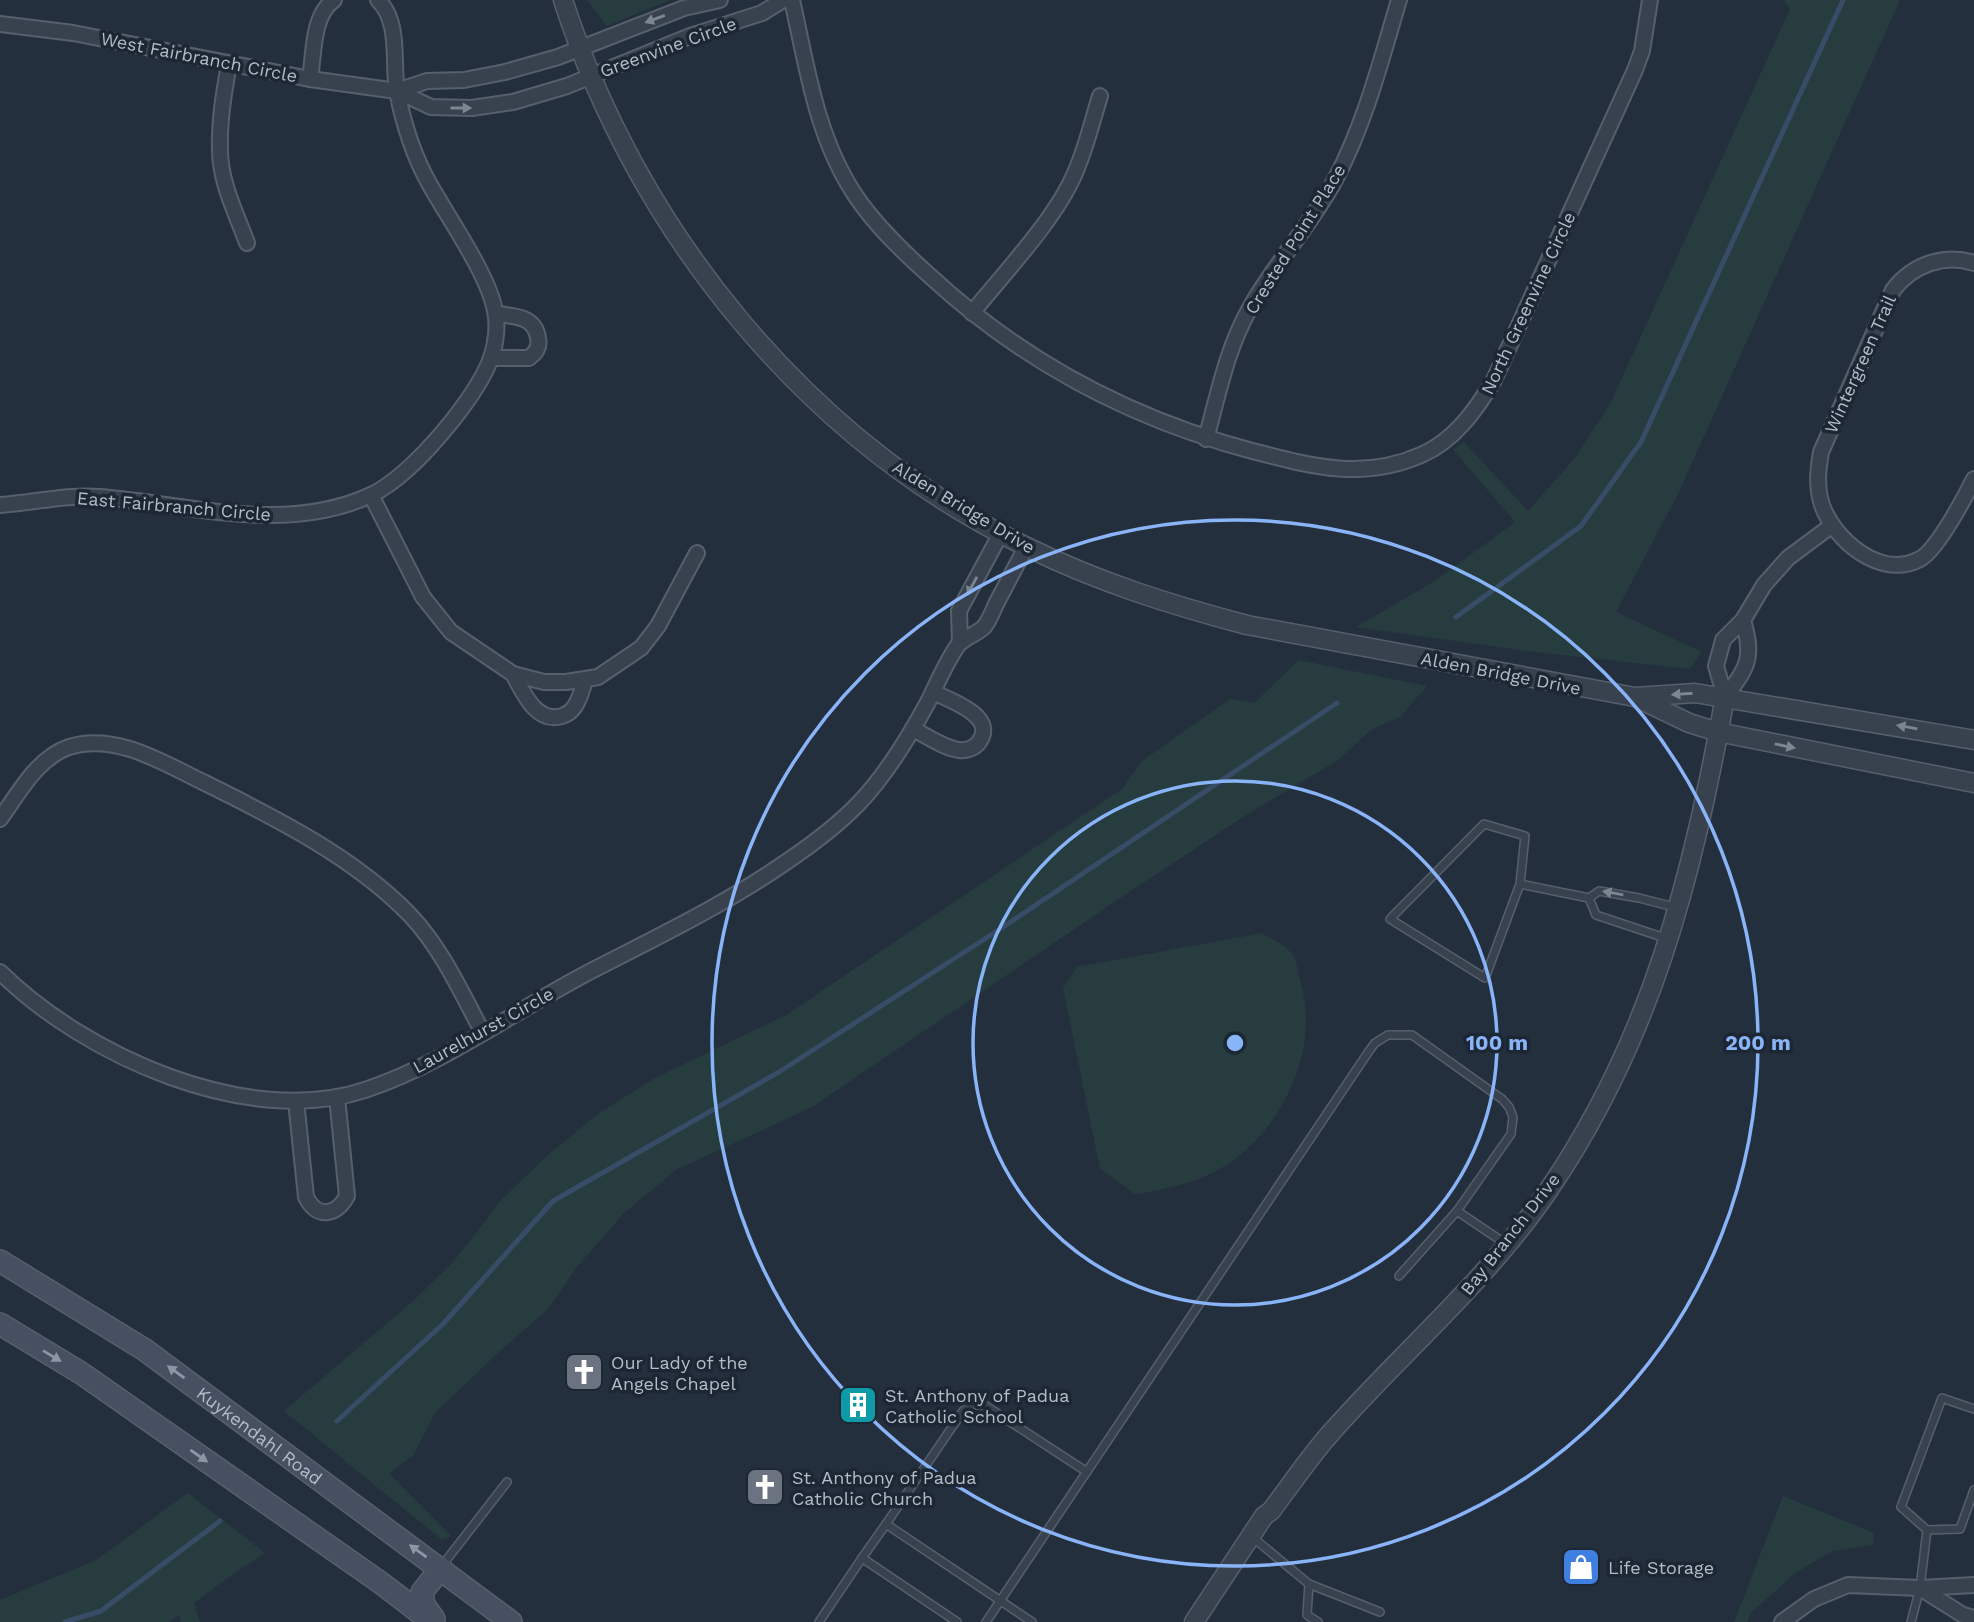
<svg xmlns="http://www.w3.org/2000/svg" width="1974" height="1622" font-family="'Work Sans',sans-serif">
	<rect width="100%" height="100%" fill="#242f3e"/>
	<g fill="#263c3f">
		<path d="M587,0h83l-63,26z"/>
		<path d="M1784,0h116l-221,492 -63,120 86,40 -12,17 -155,-17 -179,-25 82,-48 77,-57 -62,-72 11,-8 64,69 47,-53 36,-56 179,-393z"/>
		<path d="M1299,660l128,26 -27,31 -28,12 -34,31 -95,57 -127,84 -304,206 -136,63 -52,43 -48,55 -27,40 -50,44 -64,61 -22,43 -24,17 62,63 -9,4 -158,-129 129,-110 41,-40 48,-62 47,-45 49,-40 55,-35 133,-64 336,-226 20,-28 88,-62 24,4z"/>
		<path d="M1262,933c9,6 25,13 31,22 4,6 5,18 7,25 20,65 -13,140 -65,179 -29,22 -65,30 -100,35l-35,-25 -37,-181 14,-21z"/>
		<path d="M188,1493l77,60 -35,23 -36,27 6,19h-19l-2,-6 -11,6h-168v-22l96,-40z"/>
		<path d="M1783,1496l91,37 -1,12 -41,6 -38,23 -43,39 -4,9h-13z"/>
	</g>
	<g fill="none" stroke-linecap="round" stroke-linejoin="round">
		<g stroke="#394c67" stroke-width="5">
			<path d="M1456,617l125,-91 60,-84 202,-442"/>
			<path d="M337,1421l106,-97 110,-123 226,-129 221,-143 337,-226"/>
			<path d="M65,1622l36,-11 119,-90"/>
		</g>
		<defs>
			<g id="service">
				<path d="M1520,884l5,-48 -41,-12 -94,95 95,59 35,-94 69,14"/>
				<path d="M1668,939l-72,-24 -7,-17 10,-7 40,7 39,10"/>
				<path d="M1457,1211l49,33"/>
				<path d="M1974,1409l-32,-11 -41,109 26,23 33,-1 14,-39"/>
				<path d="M886,1524l77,-113 9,-7 14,2 101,66"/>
				<path d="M1251,1536l58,48 -2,31 11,7"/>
				<path d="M862,1558l24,-34 146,98"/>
				<path d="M441,1567l66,-85"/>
				<path d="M1309,1584l71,28"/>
				<path d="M819,1622l43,-64 95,64"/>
				<path d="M986,1622l383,-571 6,-8 13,-8h24l90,64 7,8 4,10 -2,17 -54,77 -58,65"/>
				<path d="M1911,1622l9,-34 7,-58"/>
			</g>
			<g id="minor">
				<path d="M792,0c15,67 24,136 63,195 20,30 47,56 75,81 93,86 203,144 326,176 58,15 108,28 165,3 33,-14 55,-45 73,-75l141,-310 7,-19 8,-51"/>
				<path d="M0,24l73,9 237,46 87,12 34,16 41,1 41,-6 54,-16 123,-50 72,-23 21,-13"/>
				<path d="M229,64c-5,28 -10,57 -9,86 0,32 16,63 27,93"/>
				<path d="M310,79c4,-25 2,-64 24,-79"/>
				<path d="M397,91l30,-10 37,-1 41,-8 53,-15 126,-49 36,-8"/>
				<path d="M1974,263c-30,-10 -62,2 -81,27l-72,162c-3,18 -5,35 1,53 12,35 59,75 98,54 17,-9 45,-62 54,-80"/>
				<path d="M972,313c32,-40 83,-93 103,-140 11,-25 17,-51 25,-77"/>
				<path d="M491,358h38c7,-5 11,-11 9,-20 -3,-22 -24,-22 -42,-24"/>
				<path d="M1206,439c12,-44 21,-91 44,-131 25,-45 61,-83 85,-128 30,-56 46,-120 64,-180"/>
				<path d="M371,495l52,102 28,35 62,42 31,8h22l32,-5 43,-29 17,-22 39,-73"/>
				<path d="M0,505c33,-2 66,-11 100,-8 89,7 184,38 271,-2 29,-14 61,-49 81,-74 15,-19 31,-41 39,-63 5,-14 7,-33 4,-47 -7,-37 -46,-92 -65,-126 -16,-28 -27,-63 -33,-94 -5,-30 4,-68 -19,-91"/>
				<path d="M960,643l-1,-32 42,-78"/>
				<path d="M513,674c10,18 23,50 49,42 6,-2 10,-5 13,-10 5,-7 7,-17 10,-25"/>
				<path d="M1725,697l-9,-31 7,-26 20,-20 21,-35 24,-27 43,-32"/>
				<path d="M1725,697c23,-30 29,-39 18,-77"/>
				<path d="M913,729c14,7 31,19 46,21 7,1 16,-2 20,-8 19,-26 -30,-42 -46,-50"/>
				<path d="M0,819c19,-26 37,-61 69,-72 47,-15 96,17 136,36 71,35 150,75 205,132 32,34 51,77 73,118"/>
				<path d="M0,972c84,83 247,157 365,118 81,-27 152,-81 228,-120 68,-35 133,-66 196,-110 25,-17 49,-35 70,-57 28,-29 50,-66 69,-101 9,-18 18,-40 30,-57 7,-8 19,-11 26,-18 5,-6 9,-16 12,-23 10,-19 20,-38 30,-57"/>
				<path d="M296,1101l10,96c11,22 30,19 41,-1l-10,-99"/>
				<path d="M1920,1588l43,27 11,3"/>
				<path d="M1782,1622l32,-23 34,-14 72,3 54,-3"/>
			</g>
			<g id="tertiary">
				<path d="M563,0c75,232 243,440 464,547 71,35 144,58 220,78l388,72 60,-4 279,47"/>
				<path d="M1635,697l54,26 29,9 256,51"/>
				<path d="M1194,1622l70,-106 7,-5c19,-25 37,-52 58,-76 72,-82 157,-153 219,-244 105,-154 144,-314 177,-494"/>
			</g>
			<g id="secondary">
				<path id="s1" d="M0,1261l145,89 366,272"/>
				<path d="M0,1324l81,49 300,210 51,39"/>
				<path d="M434,1619l-10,-14 -2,-13 19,-24"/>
			</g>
		</defs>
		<use href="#service" stroke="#565f6c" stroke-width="10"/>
		<use href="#minor" stroke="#565f6c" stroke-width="18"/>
		<use href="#tertiary" stroke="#565f6c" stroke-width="21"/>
		<use href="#secondary" stroke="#565f6c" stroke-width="24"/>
		<use href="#service" stroke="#38414e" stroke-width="7"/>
		<use href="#minor" stroke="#38414e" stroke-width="14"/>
		<use href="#tertiary" stroke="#38414e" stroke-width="18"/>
		<use href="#secondary" stroke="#465061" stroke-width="21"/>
	</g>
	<defs><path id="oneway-solid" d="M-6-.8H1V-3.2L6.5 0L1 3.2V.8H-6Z" transform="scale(1.75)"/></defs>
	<g fill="#7c8592">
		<use href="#oneway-solid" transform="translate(655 19) rotate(160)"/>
		<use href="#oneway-solid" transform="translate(461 108)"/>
		<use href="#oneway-solid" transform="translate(972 586) rotate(118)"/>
		<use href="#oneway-solid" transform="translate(1682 694) rotate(176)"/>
		<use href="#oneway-solid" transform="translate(1907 727) rotate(-170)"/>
		<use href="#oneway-solid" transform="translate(1785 746) rotate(12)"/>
		<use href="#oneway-solid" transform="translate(1613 893) rotate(-170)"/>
	</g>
	<g fill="#8e96a5">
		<use href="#oneway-solid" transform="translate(52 1356) rotate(31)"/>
		<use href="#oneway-solid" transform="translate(176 1372) rotate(-144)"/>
		<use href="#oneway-solid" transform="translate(199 1456) rotate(35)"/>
		<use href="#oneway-solid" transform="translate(418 1551) rotate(-144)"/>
	</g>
	<g fill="none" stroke="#8ab4f8" stroke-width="3.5">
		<circle cx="1235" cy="1043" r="262"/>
		<circle cx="1235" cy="1043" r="523"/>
	</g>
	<defs>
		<symbol id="church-square" viewBox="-11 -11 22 22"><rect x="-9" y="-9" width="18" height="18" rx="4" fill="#6b7280" stroke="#1d2633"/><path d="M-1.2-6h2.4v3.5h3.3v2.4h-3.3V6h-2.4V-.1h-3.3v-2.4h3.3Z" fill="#fff"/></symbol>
		<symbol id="building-square" viewBox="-11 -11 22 22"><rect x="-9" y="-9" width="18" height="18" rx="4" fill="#0f9aa8" stroke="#1d2633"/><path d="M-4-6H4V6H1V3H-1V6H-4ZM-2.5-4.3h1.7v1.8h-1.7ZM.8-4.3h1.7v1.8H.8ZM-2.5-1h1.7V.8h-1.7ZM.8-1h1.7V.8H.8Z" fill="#fff"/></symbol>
		<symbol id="shop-square" viewBox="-11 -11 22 22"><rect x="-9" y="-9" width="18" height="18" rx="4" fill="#3f7fe0" stroke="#1d2633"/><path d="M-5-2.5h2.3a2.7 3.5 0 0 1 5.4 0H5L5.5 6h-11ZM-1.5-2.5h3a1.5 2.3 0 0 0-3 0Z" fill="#fff"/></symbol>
	</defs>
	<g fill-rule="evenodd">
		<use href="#church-square" x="562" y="1350" width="44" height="44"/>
		<use href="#building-square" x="836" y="1383" width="44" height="44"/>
		<use href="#church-square" x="743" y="1465" width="44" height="44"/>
		<use href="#shop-square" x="1559" y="1545" width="44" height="44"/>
	</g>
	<g text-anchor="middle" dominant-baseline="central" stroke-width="7" stroke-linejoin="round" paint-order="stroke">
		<g font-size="18" fill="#b4bcc9" stroke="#1d2633">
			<text transform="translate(668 47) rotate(-20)">Greenvine Circle</text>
			<text transform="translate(199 57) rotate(11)">West Fairbranch Circle</text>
			<text transform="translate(1295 239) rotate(-58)">Crested Point Place</text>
			<text transform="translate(1528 303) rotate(-65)">North Greenvine Circle</text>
			<text transform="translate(1860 364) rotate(-66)">Wintergreen Trail</text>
			<text transform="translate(174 506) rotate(5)">East Fairbranch Circle</text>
			<text transform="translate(964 507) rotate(31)">Alden Bridge Drive</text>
			<text transform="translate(1501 673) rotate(11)">Alden Bridge Drive</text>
			<text transform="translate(483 1030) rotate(-29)">Laurelhurst Circle</text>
			<text transform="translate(1510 1234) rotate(-52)">Bay Branch Drive</text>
			<text stroke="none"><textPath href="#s1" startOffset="313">Kuykendahl Road</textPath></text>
		</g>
		<g font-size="18" fill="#b4bcc9" stroke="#1d2633" text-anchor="start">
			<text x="611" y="1362">Our Lady of the<tspan x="611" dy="21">Angels Chapel</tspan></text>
			<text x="885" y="1395">St. Anthony of Padua<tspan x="885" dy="21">Catholic School</tspan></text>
			<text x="792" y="1477">St. Anthony of Padua<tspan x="792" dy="21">Catholic Church</tspan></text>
			<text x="1608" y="1567">Life Storage</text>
		</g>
	</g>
	<circle cx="1235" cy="1043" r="10" fill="#8ab4f8" stroke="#1d2633" stroke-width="3.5"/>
	<g font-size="21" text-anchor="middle" font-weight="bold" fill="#8ab4f8" stroke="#1d2633" stroke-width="7" stroke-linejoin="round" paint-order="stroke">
		<text x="1497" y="1050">100 m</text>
		<text x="1758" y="1050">200 m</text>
	</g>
</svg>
